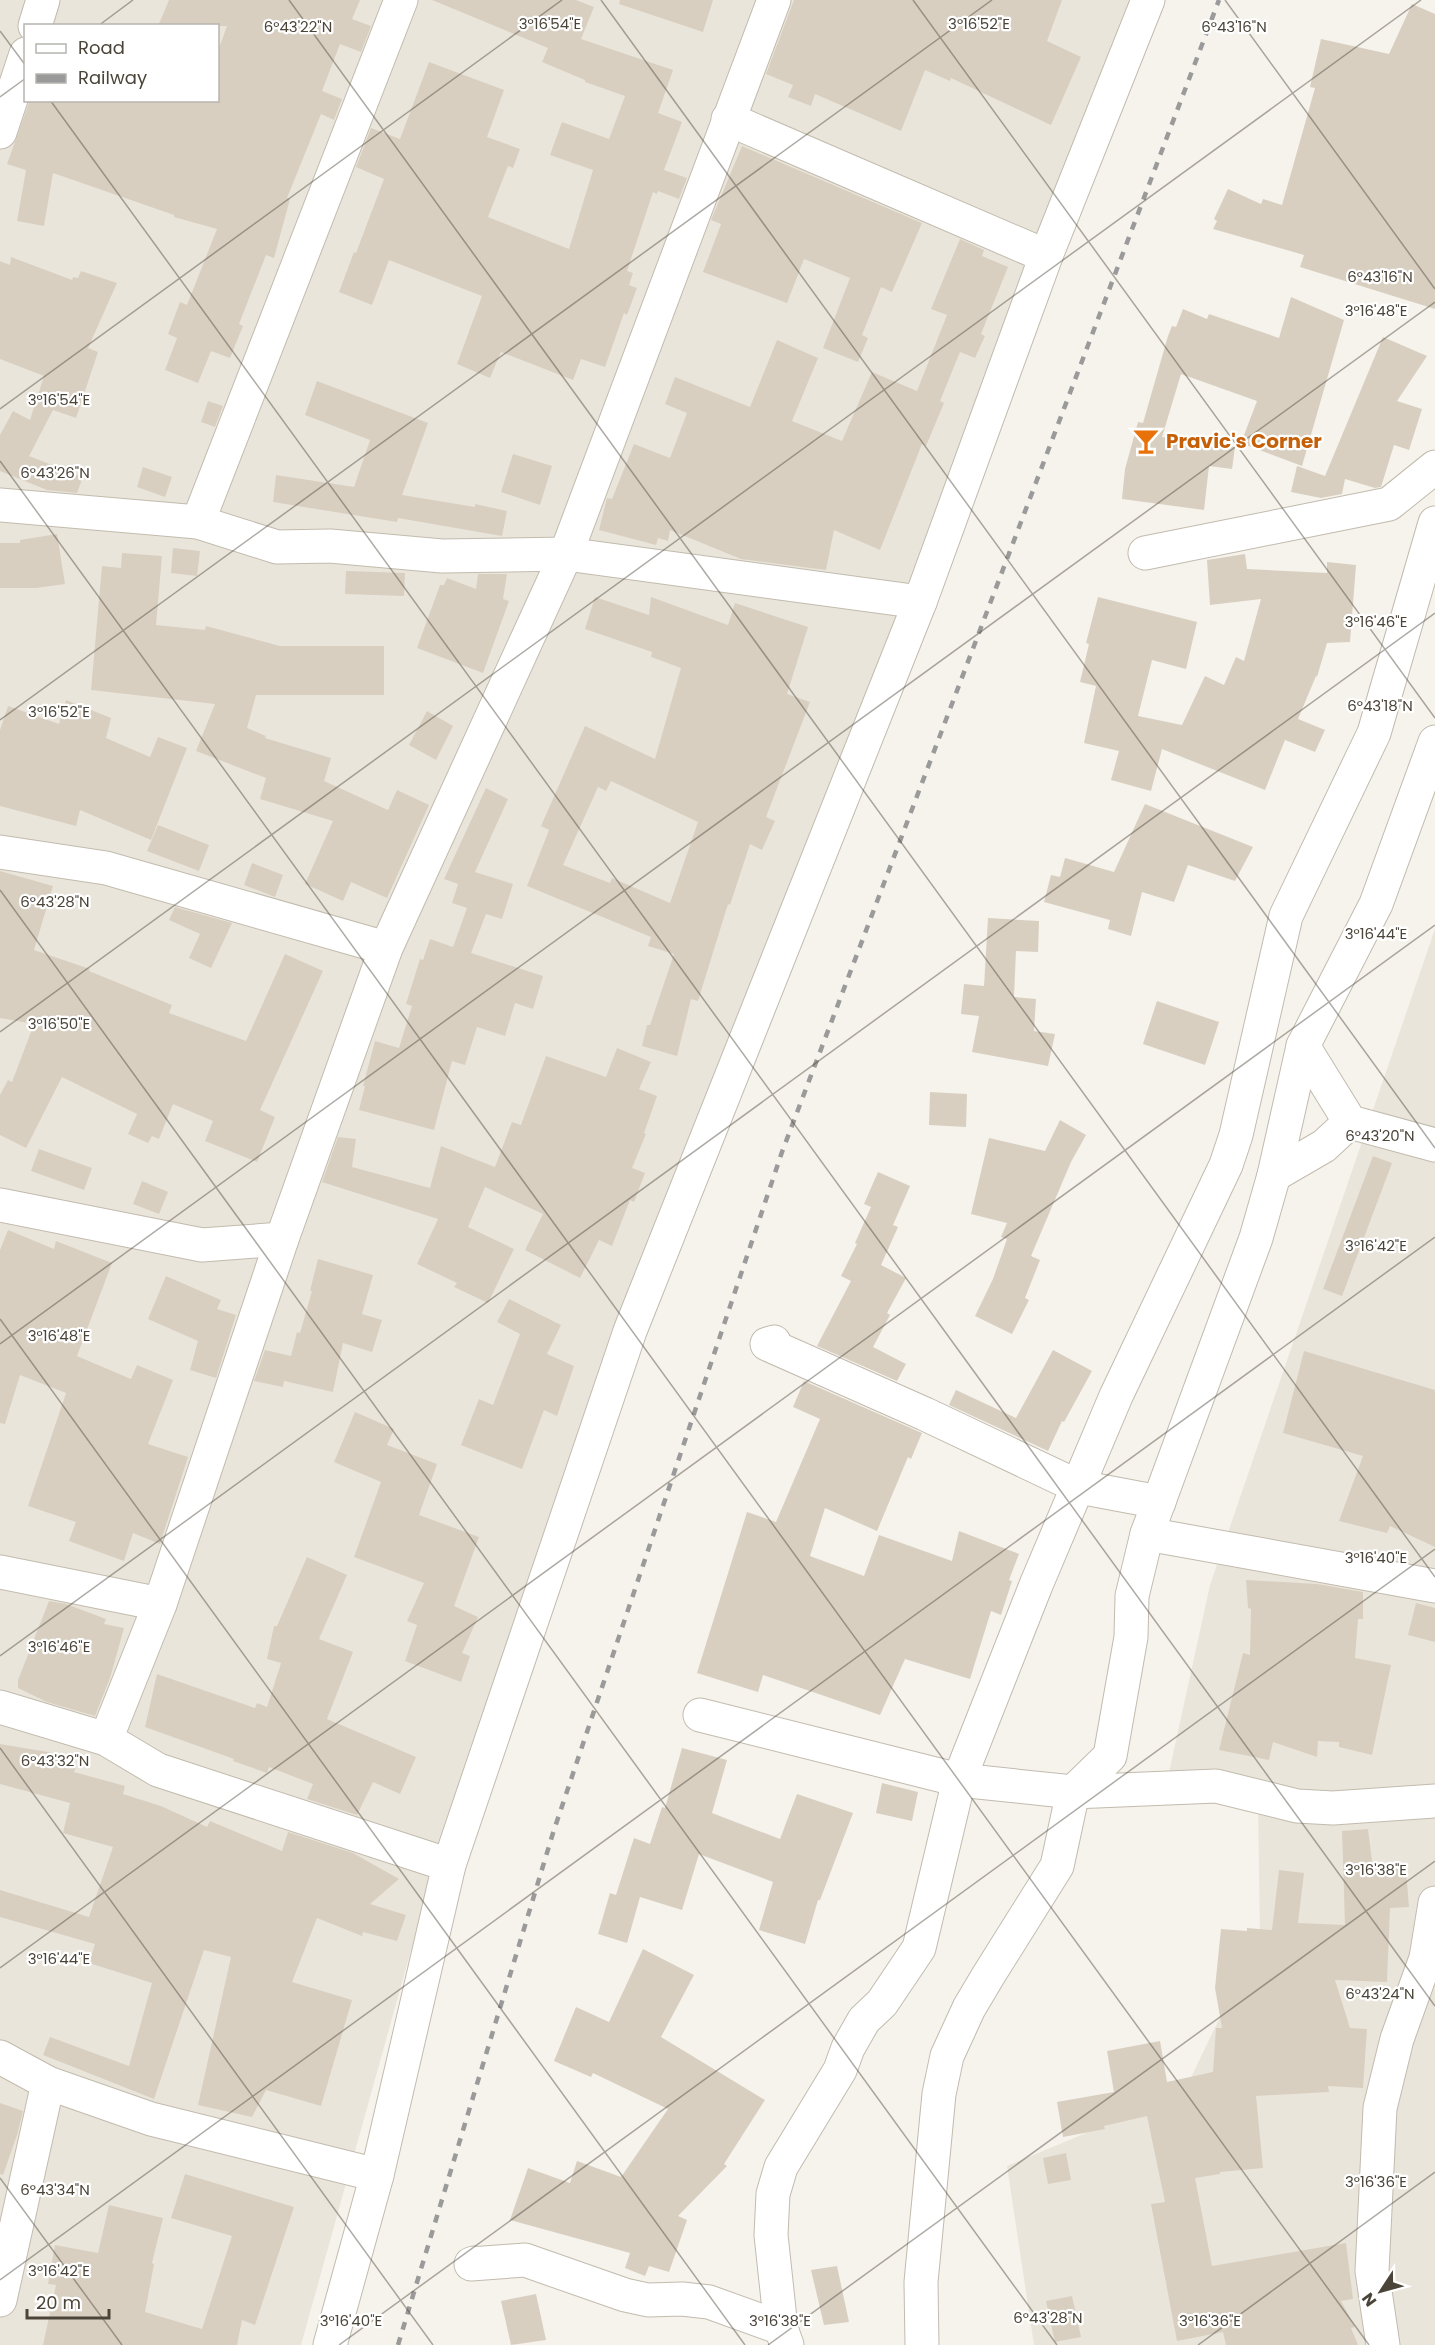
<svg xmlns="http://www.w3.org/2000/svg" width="1435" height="2345" font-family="Poppins,sans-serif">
	<rect width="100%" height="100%" fill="#f6f3ec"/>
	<g fill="#eae5da" fill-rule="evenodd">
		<path d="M0,0h1138l-222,569 -285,716 -218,658 -112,402h-301zM26,26h192v74h-192z"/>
		<path d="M1435,929v1416h-401l-27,-179 177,-74 76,-158 -2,-127 -95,-7 47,-215z"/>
	</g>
	<g fill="#d8cfc1" fill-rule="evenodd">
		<path d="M169,0h191l-8,19 19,7 -10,26 -21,-8 -18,47 20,8 -8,21 -13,-6 -34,84 3,1 -16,59 -8,-3 -27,69 4,2 -13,32 -19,-7 -13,32 -33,-13 12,-32 -9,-4 12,-32 7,3 30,-76 -43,-12v-2l-121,-42 -9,53 -27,-5 9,-51 -19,-6 23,-64h188v-49l9,-25h-69z"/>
		<path d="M432,0h144l18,7 -13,32 92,31 -15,43 24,9 -18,48 23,8 -8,21 -21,-8 -1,3 -4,-2 -26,79 6,2 -4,12 8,3 -10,27 -3,-2 -19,54 -24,-8 -8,21 -72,-28 -11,26 -33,-14 25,-68 -93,-36 -17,45 -33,-13 15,-40 2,1 28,-74 -28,-12 15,-39 29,11 29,-77 75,28 -17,47 33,12 -7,19 -5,-2 -20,51 81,32 24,-79 -43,-15 12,-33 47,17 16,-43 -40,-14v-2l-43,-18 6,-14z"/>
		<path d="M620,0h93l-10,32 -84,-28z"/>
		<path d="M794,0h268l-15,41 34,16 -30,68 -100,-47 -1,3 -25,-11 -24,61 -86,-37 -4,12 -23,-9 5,-12 -27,-11z"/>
		<path d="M1412,4l23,10v295l-135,-42 4,-12 -91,-26 4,-8 -3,-2 14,-30 33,15 2,-5 19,6 33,-117 -5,-1 11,-48 68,15z"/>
		<path d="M742,146l180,77 -30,69 -11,-5 -19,48 6,3 -10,24 -35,-14 27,-70 -46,-19 -17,44 -84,-31 18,-48 -10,-4z"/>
		<path d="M960,239l24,11 -2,6 26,11 -27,67 4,2 -10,22 -15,-6 -20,49 4,2 -18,43 -4,-2 -42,106 -46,-20 -8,40 -85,-11 -71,-29 -2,11 -10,-3 -2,7 -57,-15 8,-32 5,1 22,-55 36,14 17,-45 -22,-9 10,-27 75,30 27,-67 41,18 -26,63 50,20 30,-69 45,19 30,-76 -16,-6z"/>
		<path d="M11,257l61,23 1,-3 5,1 3,-7 36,12 -29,65 10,4 -22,66 -23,-8 -24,46 54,21 -6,16 -30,-3 -47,-19v-36l13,-24 17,9 14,-44 -44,-17v-98l10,4z"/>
		<path d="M1291,297l53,23 -42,146 -61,-23 16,-42 -76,-27 -19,63 73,10 -3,22 -23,-3 -5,44 -82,-11 3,-30 13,-47 5,1 25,-87 4,-10 4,1 7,-18 24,10 2,-5 70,24z"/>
		<path d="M1383,337l44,19 -30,45 25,8 -13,41 -15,-5 -13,42 -6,1 -30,-9 -3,15 -21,4 -30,-6 6,-26 28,10z"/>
		<path d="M317,381l111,42 -26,72 73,12v-3l32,7 -5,25 -104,-18 -1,4 -124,-20 3,-27 78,12 16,-47 -65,-25z"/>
		<path d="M208,401l15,5 -8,21 -14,-5z"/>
		<path d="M513,454l39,12 -12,39 -39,-13z"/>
		<path d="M143,467l29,10 -7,20 -28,-10z"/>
		<path d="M57,534l8,50 -29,4h-36v-45h20v-3z"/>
		<path d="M173,548l27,3 -3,25 -26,-3z"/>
		<path d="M122,553l40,3 -6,69 49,5 1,-4 74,20h104v49h-128l-9,33 19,8 -1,2 66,20 -7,23 64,29 9,-20 32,15 -42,93 -36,-16 -8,19 -38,-17 28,-63 -73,-22 6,-21 -70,-27 19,-47 -124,-14 11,-124 19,2z"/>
		<path d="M1245,554l2,15 80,4v-11l29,3 -6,77 -23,1 -10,34 -1,-1 -18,43 27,11 -10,22 -30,-12 -20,50 -103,-41 -11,42 -40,-11 8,-29 -35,-8 12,-57 -16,-4 9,-38 -3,-1 12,-46 99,25 -11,47 -34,-9 -14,56 44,9 23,-49 19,9 12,-28 8,4 17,-62 -51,6 -3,-45z"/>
		<path d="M346,571l59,2 -1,23 -59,-2z"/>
		<path d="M478,574h29l-4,25 6,2 -26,72 -66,-25 23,-63h4l3,-7 29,11z"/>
		<path d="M595,597l54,18 2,-18 77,28 7,-22 73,24 -21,67 23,8 -44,115 9,4 -13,29 -12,-6 -20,61 -2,-1 -30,97 -7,-2 -14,57 -35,-10 5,-21h3l24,-71 -26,-8 3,-9 -124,-51 22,-56 -8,-4 44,-100 70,33 26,-91 -30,-11 1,-5 -67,-23zM611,781l87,41 -28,81 -58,-25 -2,5 -47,-18 35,-78 8,4z"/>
		<path d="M66,700l45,18 -5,20 44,19 8,-20 29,11 -36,92 -71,-30 -4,16 -76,-20v-76l8,-24 51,18z"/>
		<path d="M427,711l26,15 -17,34 -27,-15z"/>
		<path d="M486,788l22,11 -33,73 38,12 -11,35 -16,-5 -15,39 72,23 -10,33 -18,-6 -10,33 -28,-9 -12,38 -13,-4 -18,69 -75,-20 6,-24h-2l12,-45 24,7 13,-42 -6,-2 14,-45 3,1 7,-21 23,8 14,-39 -15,-5 6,-19 -14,-5z"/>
		<path d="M1145,804l108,43 -18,34 -47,-16 -14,37 -32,-10 -11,44 -23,-7 2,-9 -66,-18 7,-27 9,2 5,-19 49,14z"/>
		<path d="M158,825l51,20 -10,26 -52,-20z"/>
		<path d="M252,863l31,12 -8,22 -31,-12z"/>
		<path d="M0,871l53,15 -19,64 56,19 -1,2 83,34 -3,8 77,28 39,-87 38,17 -63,139 15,7 -18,45 -52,-21 8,-20 -40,-17 -14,35 -7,-3 -4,7 -20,-9 9,-20 -75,-37 -36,71 -26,-13v-40l8,-15 4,2 22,-58 -34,-6z"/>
		<path d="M175,907l57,16 -21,45 -22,-10 11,-24 -31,-14z"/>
		<path d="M988,918l51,3 -1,31 -22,-1 -2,46 22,2 -2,32 21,3 -7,32 -76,-14 7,-36 -18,-2 3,-30 20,2z"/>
		<path d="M1157,1001l62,21 -14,43 -62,-21z"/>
		<path d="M617,1048l34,14 -12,27 18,7 -13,37 2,1 -14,34 13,5 -11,29 -4,-2 -18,46 -13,-6 -19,38 -55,-28 18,-36 -58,-27 -17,40 46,22 -26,54 -34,-16 3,-4 -40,-19 21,-45 -116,-37 16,-45 18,2 -4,28 78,21 11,-42 54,21 17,-45 9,3 25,-69 60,21z"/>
		<path d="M930,1092l37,2 -1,33 -37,-2z"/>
		<path d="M1060,1120l26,15 -15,27 -40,94 9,4 -15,38 4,2 -17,34 -37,-18 18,-37 14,-40 -6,-2 6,-14 -36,-9 18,-76 56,13z"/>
		<path d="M39,1149l53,19 -8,22 -53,-19z"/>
		<path d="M1373,1156l19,7 -50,133 -19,-7z"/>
		<path d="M878,1172l32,14 -17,39 5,2 -17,38 25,13 -19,35 3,2 -17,32 33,17 -9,17 -80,-35 34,-65 -10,-5 16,-32 -2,-1 16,-36 -7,-3z"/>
		<path d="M142,1181l26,11 -9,22 -26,-10z"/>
		<path d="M8,1230l46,19 2,-8 56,22 -35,93 54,23 6,-14 36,15 -25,64 40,13 -28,87 -27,-11 -9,28 -55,-20 7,-19 -48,-16 38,-113 -46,-18 -15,49 -5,-1v-173z"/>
		<path d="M318,1259l55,16 -11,39 20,6 -10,32 -29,-9 -10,49 -49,-11 -1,6 -29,-6 11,-31 26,6 6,-24 3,1 12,-42h-2z"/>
		<path d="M166,1276l55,24 -4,9 19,6 -20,63 -26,-8 8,-29 -50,-22z"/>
		<path d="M509,1299l52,26 -14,29 27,12 -17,50 -13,-6 -22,59 -61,-24 18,-46 14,6 27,-71 -23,-12z"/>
		<path d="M1053,1350l39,21 -28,51 -2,-1 -14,30 -99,-46 7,-15 60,28z"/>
		<path d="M1304,1351l131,39v157l-45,-21 -3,7 -48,-12 24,-65 -80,-23z"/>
		<path d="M804,1381l118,52 -11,26 -3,-2 -31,74 -52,-23 -15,48 54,20 15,-41 73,26 7,-30 60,23 -10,26 3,1 -11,34 -10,-4 -21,68 -65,-20 -25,56 -117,-40 -5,17 -61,-19 50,-161 29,10 44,-103 -27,-12z"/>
		<path d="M355,1412l39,17 -7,16 50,19 -18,51 60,22 -25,69 24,11 -16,36 8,3 -9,26 -56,-21 12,-36 -10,-4 17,-38 -70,-26 27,-75 -47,-20z"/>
		<path d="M307,1557l40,18 -28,64 34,13 -26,67 89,38 -16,37 -27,-12 -16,33 -50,-16 6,-15 -44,-17 -2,6 -34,-12 1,-2 -89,-32 12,-53 98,34 2,-5 10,4 14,-44 -14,-4 7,-33h3z"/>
		<path d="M1246,1580l71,4 46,8v27h-5l-3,39 36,7 -19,90 -33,-8v-5l-21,-1 -1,16 -44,-15 -4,18 -50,-10 24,-97 7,2 1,-46 -3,-1z"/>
		<path d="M49,1601l17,3 40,15 -2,5 20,4 -14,50 -15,38 -48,-14 -29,-14v-8z"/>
		<path d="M1416,1603l19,5v34l-27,-7z"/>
		<path d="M0,1744l54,9 -1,5 23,9 -2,5 51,14 -2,8 38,12 46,21 3,-6 72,30 6,-19 65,21 46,26 -29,25 36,11 -9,26 -34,-9 -1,4 -45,-18 -25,64 60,18 -31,106 -55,-16 -14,27 -54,-12 33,-148 -27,-7 -50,149 -111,-44 7,-18 79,29 23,-83 -63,-20 6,-19 -95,-27v-27l89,27 24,-70 -50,-14 7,-30 -70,-19z"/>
		<path d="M682,1748l45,12 -15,53 68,26 17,-45 56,19 -33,87h-2l-13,44 -46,-14 14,-48 -74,-28 -17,56 -42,-13 -13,46 -29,-9 12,-41 6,2 18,-57 16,6 12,-37 3,1z"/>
		<path d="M882,1783l36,9 -6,29 -36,-8z"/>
		<path d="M1368,1829l5,40h33l3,38 -19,1 -3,74 -52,-2 15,48 17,1 -4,59 -35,-2 1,6 -73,4 7,72 -43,4v2l-25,4 17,88 134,-23 7,56 -12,2 14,26 -4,1 7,17h-132l-3,-13 -46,9 -26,-137 14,-2 -18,-86 -43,10 1,3 -42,8 -6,-35 57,-10 -7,-41 53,-10 7,41 46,-10 3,-44h6l-7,-40 6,-59 26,2v-3l25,2 7,-60 25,3 -6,50 47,2 -3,-94z"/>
		<path d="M643,1949l51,26 -33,62 104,63 -41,64 3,2 -49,50 9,4 -18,52 -20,-6 -4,10 -20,-8 5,-15 -120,-33 18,-52 42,15 7,-22 44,16 47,-68 -75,-36 -2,4 -37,-16 22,-54 33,15z"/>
		<path d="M0,2103l23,8 -6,24 -14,40 -3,-1z"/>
		<path d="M1066,2153l5,27 -23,4 -5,-26z"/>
		<path d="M185,2174l109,33 -39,118 -13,-5 -5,25h-194l13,-60 -8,-1 7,-39 43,8 11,-48 54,13 -11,45 2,1 -9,48 57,17 30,-93 -61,-18z"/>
		<path d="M837,2266l12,56 -25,3 -13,-55z"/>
		<path d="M536,2294l10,46 -35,5 -10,-44z"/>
		<path d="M1072,2296l9,41 -26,5 -9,-41z"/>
	</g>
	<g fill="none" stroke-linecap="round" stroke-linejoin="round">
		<defs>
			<g id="minor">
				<path d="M35,26l8,-26"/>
				<path d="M728,119l318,137"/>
				<path d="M0,132l26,-78"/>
				<path d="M0,505l198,17 79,25 53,-1 112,10 124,-2 354,48"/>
				<path d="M198,522l203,-522"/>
				<path d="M1145,553l244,-49 46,-37"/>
				<path d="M0,852l106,16 280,80"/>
				<path d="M1303,1046l47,76 85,23"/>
				<path d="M1274,1175l50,-29 26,-24"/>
				<path d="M0,1205l202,40 80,-6"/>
				<path d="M774,1342l-7,2 158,70 154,73 80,15"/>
				<path d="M1147,1534l288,52"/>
				<path d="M0,1572l160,32"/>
				<path d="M0,1707l106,32 52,31 291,95"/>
				<path d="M700,1715l259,65 114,12 143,-6 81,20 36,2 102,-7"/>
				<path d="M106,1739l54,-135 122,-365 104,-291 180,-394 208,-554"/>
				<path d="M0,2057l48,26 103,36 226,56"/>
				<path d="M474,2263l-3,1 54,-4 100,35 23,5 34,-1 27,3 72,26"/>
				<path d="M0,2300l48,-217"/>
				<path d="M330,2345l47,-170 72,-310 181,-534 290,-729 126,-346 102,-256"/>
				<path d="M787,2345l-6,-17 -10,-93 2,-41 8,-27 59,-97 8,-22 16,-28 18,-17 37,-55 40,-168 77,-195 80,-189 110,-231 10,-30 50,-219 88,-183 61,-210"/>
				<path d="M922,2345l-1,-63 18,-188 8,-38 22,-48 19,-32 69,-110 16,-74 37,-36 21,-119 1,-41 15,-62 109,-296 18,-63 29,-129 73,-142 59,-162"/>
				<path d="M1383,2345l-11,-74 8,-163 17,-69 29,-81 9,-55"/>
			</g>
		</defs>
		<use href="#minor" stroke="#c2bbae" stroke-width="35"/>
		<use href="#minor" stroke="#fff" stroke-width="33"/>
		<path stroke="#9a9a9a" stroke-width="4.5" stroke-dasharray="8 8" stroke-linecap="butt" d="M398,2345l155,-512 229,-681 437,-1152"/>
	</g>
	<path fill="none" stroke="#4b4439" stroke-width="1.5" stroke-opacity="0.45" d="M289,0l1146,1577M601,0l834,1148M913,0l522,718M1225,0l210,289M98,26l35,-26M0,31l26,35M0,97l26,-19M50,100l1385,1906M0,409l562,-409M0,461l1369,1884M0,720l992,-720M0,890l1057,1455M0,1032l1421,-1032M0,1319l745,1026M0,1344l1435,-1042M0,1656l1435,-1043M0,1748l433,597M0,1968l1435,-1043M0,2178l122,167M0,2280l1435,-1043M339,2345l1096,-796M768,2345l667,-484M1198,2345l237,-173"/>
	<defs>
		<symbol id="bar-bare" viewBox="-9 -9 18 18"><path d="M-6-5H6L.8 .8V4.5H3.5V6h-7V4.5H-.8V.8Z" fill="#e8710a" stroke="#fff" stroke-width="2.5" paint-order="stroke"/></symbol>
	</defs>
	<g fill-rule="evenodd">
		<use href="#bar-bare" x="1127" y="422" width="38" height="38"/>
	</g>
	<g text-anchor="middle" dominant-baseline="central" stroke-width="4.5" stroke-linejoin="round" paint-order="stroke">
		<g font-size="20" font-weight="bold" fill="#c56008" stroke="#fff" text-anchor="start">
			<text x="1166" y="441">Pravic's Corner</text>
		</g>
	</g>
	<g font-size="15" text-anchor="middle" fill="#4b4439" stroke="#fff" stroke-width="4.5" stroke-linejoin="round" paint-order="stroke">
		<text x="550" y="29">3°16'54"E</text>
		<text x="979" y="29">3°16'52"E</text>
		<text x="298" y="32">6°43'22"N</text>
		<text x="1234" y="32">6°43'16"N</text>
		<text x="1380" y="282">6°43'16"N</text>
		<text x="1376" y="316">3°16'48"E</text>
		<text x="59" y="405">3°16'54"E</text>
		<text x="55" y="478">6°43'26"N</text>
		<text x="1376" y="627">3°16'46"E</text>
		<text x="1380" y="711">6°43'18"N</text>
		<text x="59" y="717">3°16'52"E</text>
		<text x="55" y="907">6°43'28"N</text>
		<text x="1376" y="939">3°16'44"E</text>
		<text x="59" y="1029">3°16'50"E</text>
		<text x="1380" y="1141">6°43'20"N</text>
		<text x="1376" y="1251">3°16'42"E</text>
		<text x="59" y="1341">3°16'48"E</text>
		<text x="1376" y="1563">3°16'40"E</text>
		<text x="59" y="1652">3°16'46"E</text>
		<text x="55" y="1766">6°43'32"N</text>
		<text x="1376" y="1875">3°16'38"E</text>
		<text x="59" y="1964">3°16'44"E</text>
		<text x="1380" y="1999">6°43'24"N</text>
		<text x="1376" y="2187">3°16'36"E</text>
		<text x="55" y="2195">6°43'34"N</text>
		<text x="59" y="2276">3°16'42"E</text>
		<text x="1048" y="2323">6°43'28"N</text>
		<text x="351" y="2326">3°16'40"E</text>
		<text x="780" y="2326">3°16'38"E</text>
		<text x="1210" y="2326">3°16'36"E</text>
	</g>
	<rect x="24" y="24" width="195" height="78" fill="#ffffff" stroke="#b7b4b0" stroke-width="1.5"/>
	<rect x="36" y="44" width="30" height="9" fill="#ffffff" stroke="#b7b4b0" stroke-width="1.5"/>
	<text x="78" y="54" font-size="18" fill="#4b4439">Road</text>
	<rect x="36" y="74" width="30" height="9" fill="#9a9a9a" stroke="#b7b4b0" stroke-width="1.5"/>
	<text x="78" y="84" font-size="18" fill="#4b4439">Railway</text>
	<g transform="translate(1381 2291) rotate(234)" stroke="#ffffff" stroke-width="4.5" paint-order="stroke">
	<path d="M0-4.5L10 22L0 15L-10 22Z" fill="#4b4439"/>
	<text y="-9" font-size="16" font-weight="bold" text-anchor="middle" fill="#4b4439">N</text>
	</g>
	<path d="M27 2309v9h82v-9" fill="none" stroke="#4b4439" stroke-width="3"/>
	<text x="36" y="2309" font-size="18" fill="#4b4439" stroke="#ffffff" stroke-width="4.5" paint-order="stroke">20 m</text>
</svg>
